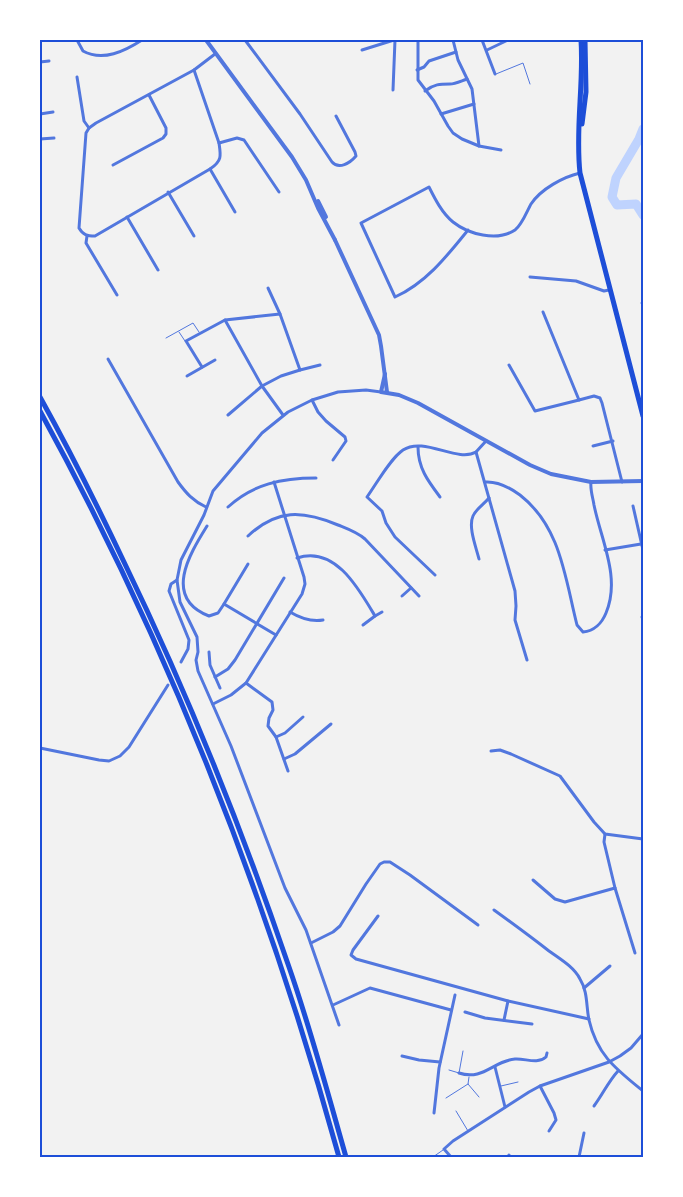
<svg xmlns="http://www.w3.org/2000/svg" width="683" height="1197" font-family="'Varela Round',sans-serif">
	<rect width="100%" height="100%" fill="#f2f2f2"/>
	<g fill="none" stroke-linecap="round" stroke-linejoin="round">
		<path stroke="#bfd3fe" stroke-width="9" d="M643,129l-4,10 -23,39 -4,19 5,8 19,-1 7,11"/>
		<g stroke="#5277de" stroke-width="1">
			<path d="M496,74l27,-11 7,21"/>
			<path d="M179,332l6,9"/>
			<path d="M166,338l27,-15 6,9"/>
			<path d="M449,1070l10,3 4,-22"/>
			<path d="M469,1077l-1,7 11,13"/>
			<path d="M501,1086l17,-4"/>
			<path d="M446,1098l22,-14"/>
			<path d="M456,1111l12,20"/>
			<path d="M433,1157l10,-7"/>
		</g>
		<g stroke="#5277de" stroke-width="3">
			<path d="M77,40l6,11c20,11 42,0 59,-11"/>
			<path d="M245,40l55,74 32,48c7,8 18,1 24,-6l-1,-4 -19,-36"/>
			<path d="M418,40v40l16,21 14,25 5,7 9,6 17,7 22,4"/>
			<path d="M453,40l5,20 14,29 7,57"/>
			<path d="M482,40l13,34"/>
			<path d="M362,50l32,-10"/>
			<path d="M487,50l21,-10"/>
			<path d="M40,62l9,-1"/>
			<path d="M194,70l25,73c2,13 3,18 -9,26l25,43"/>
			<path d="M417,70l7,-3 5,-6 27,-9"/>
			<path d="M77,77l7,44 5,7 -3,5 -7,95c4,7 8,8 16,8l115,-67"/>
			<path d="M393,90l2,-50"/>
			<path d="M425,91c9,-7 15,-7 25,-7 5,0 11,-3 17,-5"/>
			<path d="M40,114l13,-2"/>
			<path d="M441,114l33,-10"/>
			<path d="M89,128l7,-5 98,-53 21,-16"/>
			<path d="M40,139l14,-1"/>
			<path d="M219,143l18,-5 7,2 35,52"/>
			<path d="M113,165l50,-27 3,-4v-6l-17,-33"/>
			<path d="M168,192l26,44"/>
			<path d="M127,217l31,53"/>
			<path d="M468,230c-21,26 -42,53 -73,67l-34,-74 68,-36c6,12 13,26 24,35 15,12 44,20 62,8 7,-5 12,-19 16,-26 10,-15 32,-27 49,-31"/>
			<path d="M87,236l-1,7 31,52"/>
			<path d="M530,277l46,4 28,10 5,-1"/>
			<path d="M268,288l12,26"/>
			<path d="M642,303l1,1"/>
			<path d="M543,312l36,88 15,-4 6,2 2,5 20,79"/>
			<path d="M225,320l37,66 21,29"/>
			<path d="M108,359l70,123c8,11 15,19 28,25"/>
			<path d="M509,365l26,46 44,-11"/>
			<path d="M202,367l-16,-26 39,-21 55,-6 20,56 -19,6 -19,10 -34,29"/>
			<path d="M300,370l20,-5"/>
			<path d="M187,376l28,-16"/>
			<path d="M312,400l6,12 8,9 19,16 1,4 -13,19"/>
			<path d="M486,441l-10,11 39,139 1,15 -1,14 12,40"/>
			<path d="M593,446l20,-5"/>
			<path d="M418,447c0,21 10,34 22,50"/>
			<path d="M485,482c13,-1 24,5 35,13 41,32 45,83 57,130l6,7c11,-1 19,-9 23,-19 15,-35 -5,-73 -12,-108 -1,-7 -4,-15 -3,-23"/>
			<path d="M633,506l10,44"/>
			<path d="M228,507c25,-23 54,-29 88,-29"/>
			<path d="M207,526c-18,29 -44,72 2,90l9,-3 6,-9 52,31"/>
			<path d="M248,536c29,-27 54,-26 90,-11 10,4 19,7 27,14l54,57"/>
			<path d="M605,550l36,-6"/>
			<path d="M297,558c38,-13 62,31 78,58l-12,9"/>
			<path d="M479,559c-3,-12 -11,-32 -6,-43 3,-7 11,-12 16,-18"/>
			<path d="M435,575l-40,-38 -9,-14 -4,-12 -15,-14c10,-14 23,-38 36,-47 21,-14 54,13 73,2"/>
			<path d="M177,580l-6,4 -2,7 20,49 -1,9 -7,13"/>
			<path d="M402,596l9,-8"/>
			<path d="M224,604l24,-40"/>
			<path d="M290,612c10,6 21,10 33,8"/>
			<path d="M375,616l7,-4"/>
			<path d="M642,617l1,2"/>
			<path d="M209,652l1,13 10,23"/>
			<path d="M215,677l13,-8 7,-9 49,-82"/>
			<path d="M246,683l26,19 1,8 -4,8 -1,8 8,11 12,34"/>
			<path d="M213,704l18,-9 15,-12 56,-89 3,-10 -1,-7 -30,-95"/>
			<path d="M276,737l9,-4 18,-16"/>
			<path d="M40,748l59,12 10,1 11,-5 9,-9 39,-62"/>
			<path d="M491,751l9,-1 11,4 49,22 34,46 11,12 38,5"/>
			<path d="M284,759l11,-5 36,-30"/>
			<path d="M605,834l-1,8 11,46 20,65"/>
			<path d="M533,880l22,19 10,3 50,-14"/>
			<path d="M494,910c18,13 37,27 55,41 11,8 25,16 31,28 8,13 6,27 9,41 8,35 27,49 54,71"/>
			<path d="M378,916l-25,34 -2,5 5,4 152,42 81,18"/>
			<path d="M311,943l22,-11 7,-6 26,-42 14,-20 4,-2h6l20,13 68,50"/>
			<path d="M584,988l26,-22"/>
			<path d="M333,1005l37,-17 81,22"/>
			<path d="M465,1012l20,6 47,6"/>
			<path d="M504,1020l4,-19"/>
			<path d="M339,1025l-33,-95 -21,-42 -54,-142 -33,-75 -2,-11 2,-8 -1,-15 -17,-35 -3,-22 4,-20 23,-45 9,-24 49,-58 26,-21 24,-12 26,-8 28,-2 15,2"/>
			<path d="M402,1056l17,4 21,2"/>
			<path d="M495,1067l10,40"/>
			<path d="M459,1073c24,8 34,-12 56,-14 10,-1 22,6 31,-2l1,-4"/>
			<path d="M540,1086l14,27 2,7 -7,11"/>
			<path d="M594,1106c9,-12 14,-24 24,-35"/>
			<path d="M434,1113l5,-45 16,-73"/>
			<path d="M451,1157l-7,-8 9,-8 76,-49 11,-6 69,-24 11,-6 11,-8 12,-14"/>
			<path d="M508,1157l1,-2"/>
			<path d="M579,1157l5,-24"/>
		</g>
		<g stroke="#5277de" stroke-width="4">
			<path d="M206,40l86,117 14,23 12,28 17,32"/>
			<path d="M318,201l8,16"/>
			<path d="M335,240l44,95 2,11 6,46"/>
			<path d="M385,374l-4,18 18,3 19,8 112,62 21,9 40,8 52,-1"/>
		</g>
		<g stroke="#1d4ed8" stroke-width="5">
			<path d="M581,40c3,44 -6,89 -1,133l63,243"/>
			<path d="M582,124l4,-32 -1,-52"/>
		</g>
		<g stroke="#1d4ed8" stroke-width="5">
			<path d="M40,397c30,54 58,110 84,165 64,132 118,267 165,405 22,63 39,127 57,190"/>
			<path d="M40,411c130,237 227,486 299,746"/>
		</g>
	</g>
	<rect width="683" height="1197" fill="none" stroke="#ffffff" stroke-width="82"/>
	<rect x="41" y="41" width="601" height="1115" fill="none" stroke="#1d4ed8" stroke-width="2"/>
</svg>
